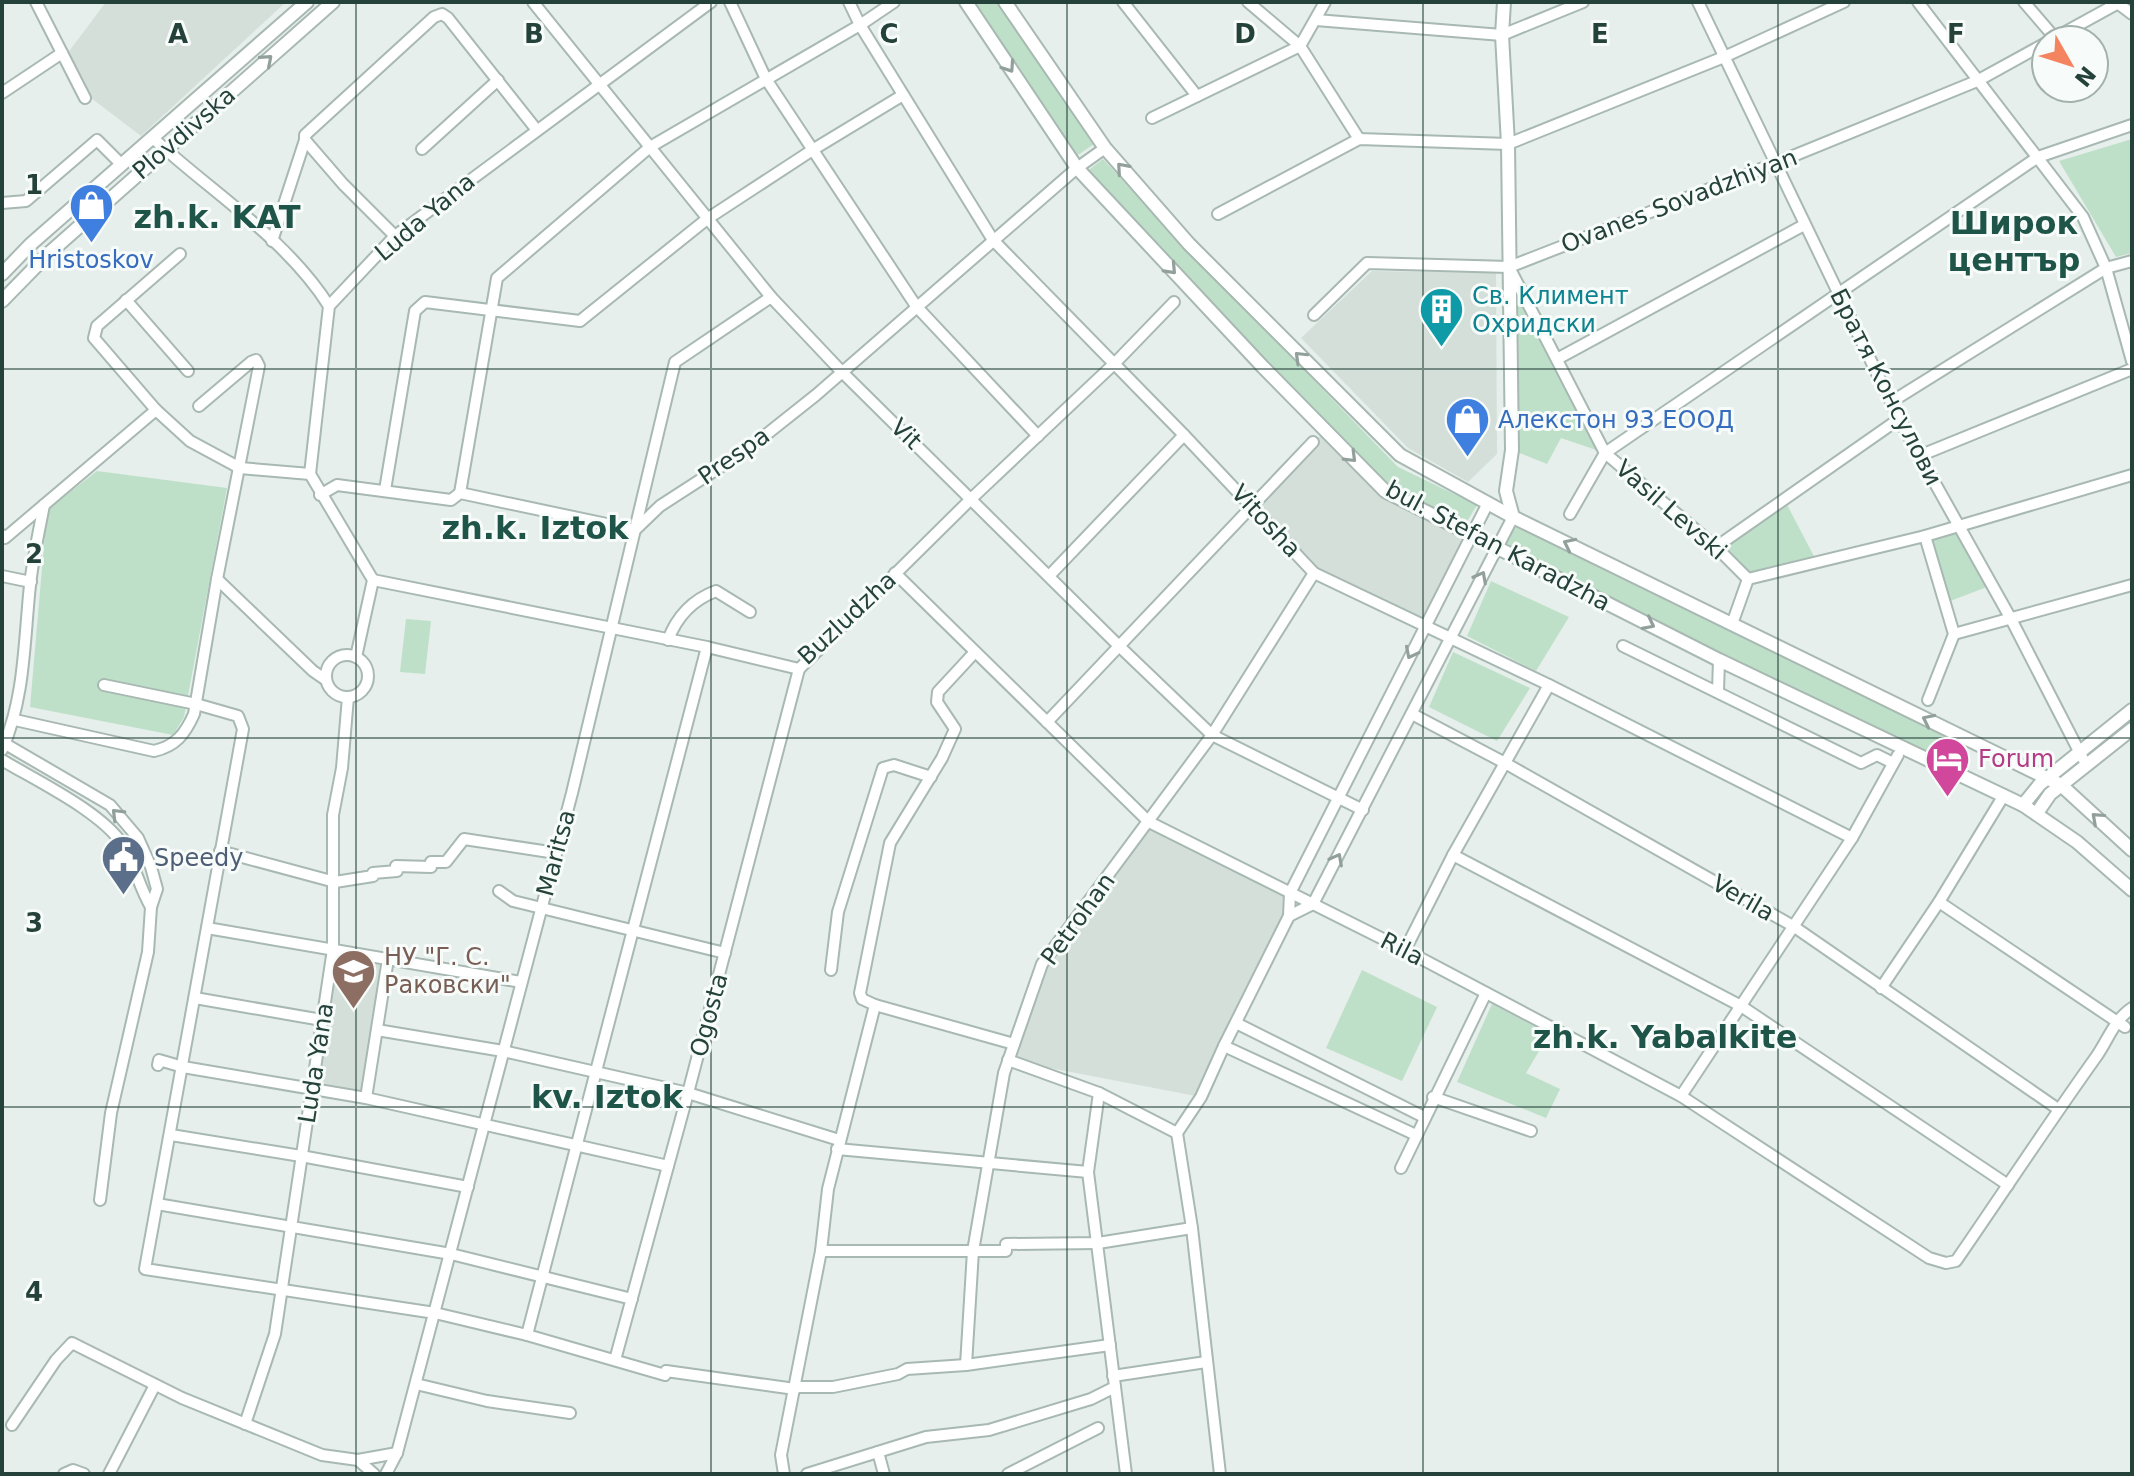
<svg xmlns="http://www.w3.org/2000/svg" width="2134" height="1476" font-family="'DejaVu Sans',sans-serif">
	<rect width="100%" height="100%" fill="#e6efeb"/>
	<g fill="#d4dfda">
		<path d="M106,2h180l-145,134 -50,-38 -24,-44z"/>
		<path d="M1372,271l124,2 1,181 -29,28 -60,-34 -107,-110z"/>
		<path d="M1325,431l60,60 87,43 -46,91 -112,-52 -61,-66z"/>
		<path d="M1149,822l141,71 -34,98 -55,106 -193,-37 34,-96z"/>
		<path d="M337,956l47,7 -20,129 -47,-7z"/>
	</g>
	<g fill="#bfe0c8">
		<path d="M971,2h28l95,142 -19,13z"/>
		<path d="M2132,139v114l-16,4 -57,-96z"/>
		<path d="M1103,159l70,76 225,232 79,38 -12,20 -79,-41 -125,-126 -175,-186z"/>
		<path d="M1509,267l96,186 -44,-15 -14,26 -35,-14z"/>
		<path d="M97,471l130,17 -43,229 -11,18 -143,-28 17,-197z"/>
		<path d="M1784,499l33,63 -69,17 -32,-32z"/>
		<path d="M1513,517l453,221 -15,32 -454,-223z"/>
		<path d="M1959,526l33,59 -47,18 -20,-67z"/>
		<path d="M1491,581l78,36 -33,54 -69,-35z"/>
		<path d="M406,619l25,2 -6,53 -25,-2z"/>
		<path d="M1453,652l77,36 -33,53 -68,-34z"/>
		<path d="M1362,970l75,37 -35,74 -76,-33z"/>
		<path d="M1492,1004l57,30 -23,39 34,16 -14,29 -89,-36z"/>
	</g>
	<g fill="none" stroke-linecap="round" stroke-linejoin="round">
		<defs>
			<g id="minor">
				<path d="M36,2l49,96"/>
				<path d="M533,2l238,295 70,74 278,275 93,89 151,75"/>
				<path d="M730,2l36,77 150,227 122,130"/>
				<path d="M849,2l11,23 133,215 191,195 130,138 235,112 303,153"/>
				<path d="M1123,2l74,94"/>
				<path d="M1248,2l52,44 59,93"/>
				<path d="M1698,2l201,417 112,200 72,140"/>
				<path d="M1918,2l165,215 23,51 26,93"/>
				<path d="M2024,2l31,36"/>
				<path d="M2116,2l16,12"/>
				<path d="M1316,20l186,15 81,-33"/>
				<path d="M2051,40l69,-38"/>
				<path d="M2,93l60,-40"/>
				<path d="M1152,118l148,-72 25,-44"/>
				<path d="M153,138c58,54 133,100 176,168"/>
				<path d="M422,149l76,-69"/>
				<path d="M2,203l24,-2 71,-61 25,25"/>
				<path d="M1218,214l141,-75 149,5 216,-87 120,-55"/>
				<path d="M395,236l-52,-52 -38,-44v-5l129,-118 8,-3 6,4 88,111"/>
				<path d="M272,241l33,-101"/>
				<path d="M180,254l-83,72 -3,12 62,72 34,31 50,27 70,6"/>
				<path d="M1510,269l95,184 111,94 32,32"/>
				<path d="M126,300l62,71"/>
				<path d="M1314,315l53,-52 142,4 267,-104 201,-82 69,-38"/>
				<path d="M1557,359l247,-134"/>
				<path d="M1891,402l215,-134 26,-7"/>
				<path d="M1919,456l213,-87"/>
				<path d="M385,490l30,-179 10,-9 155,19 127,-102 107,-70 89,-54"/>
				<path d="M460,493l37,-215 153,-131 210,-122 34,-23"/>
				<path d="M320,495l17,-10 114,15 9,-7 175,37 25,-24 88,-57 68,-54 261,-227 28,-20"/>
				<path d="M1570,514l35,-61 433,-296 94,-32"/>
				<path d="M2,535l3,3 151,-128"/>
				<path d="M1925,536l29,98 -26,66"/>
				<path d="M1716,547l183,-128"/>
				<path d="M895,573l254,249 256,128 276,146 248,162 17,5 10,-2c47,-68 92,-137 140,-204 12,-17 18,-37 36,-49"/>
				<path d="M2,576l29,6"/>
				<path d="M1049,576l135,-141"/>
				<path d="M217,579l96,92 13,9"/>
				<path d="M373,580l334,67 92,22"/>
				<path d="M1732,624l16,-45 177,-43 207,-61"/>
				<path d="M1954,634l178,-49"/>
				<path d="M668,640c9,-24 24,-40 48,-49l34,21"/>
				<path d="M1623,646l238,117 16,-8 16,8"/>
				<circle cx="347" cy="676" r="21"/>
				<path d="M356,657l17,-77 -63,-106 19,-168 66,-70 316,-234"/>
				<path d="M799,669l173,-171 143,-135 59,-61"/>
				<path d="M104,685l92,19 42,12 5,13 -98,540 290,44 92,22 138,40 1,-4 129,18"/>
				<path d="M1718,691l1,-31"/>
				<path d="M1412,714l93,49 288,163 265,183"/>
				<path d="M15,720l139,31c22,-5 31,-17 40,-37l23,-135 42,-213 -3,-6 -5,2 -52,44"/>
				<path d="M1047,722l266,-280"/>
				<path d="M2,742l108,63 28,33 13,29 6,22 -6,18 -3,45 -37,161 -11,87"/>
				<path d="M2,750c23,-52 22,-109 28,-165 3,-27 9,-54 14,-80"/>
				<path d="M2,760c35,21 100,52 121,85 12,20 16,42 28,62"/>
				<path d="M220,851l115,31 38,-6v-3l24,-2 -1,-5 35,1v-5h15l18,-23 92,14"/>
				<path d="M1453,855l288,151 267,179"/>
				<path d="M499,891l14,10 212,52"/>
				<path d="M1939,902l186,125"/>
				<path d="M1289,916l24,-12 200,-387"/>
				<path d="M207,928l314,54"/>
				<path d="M1405,950l48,-95 96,-170"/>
				<path d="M831,970l7,-58 45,-144 11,-3 37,12"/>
				<path d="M1881,988l58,-86 65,-107"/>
				<path d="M195,998l127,22"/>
				<path d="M875,1005l139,39"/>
				<path d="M1236,1023l188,94"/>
				<path d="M377,1030l126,21 185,42 151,47"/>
				<path d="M1224,1046l192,89"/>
				<path d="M1008,1060l91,33 78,40"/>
				<path d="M158,1065l1,-5 24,7 183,31 302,68"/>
				<path d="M1099,1093l-11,79 38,302"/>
				<path d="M1681,1096l171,-258 46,-83"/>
				<path d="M1433,1097l98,34"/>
				<path d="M366,1098l22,-139"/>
				<path d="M171,1135l130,21 167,31"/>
				<path d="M837,1149l251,23"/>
				<path d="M1401,1168l85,-175"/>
				<path d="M157,1204l294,50 181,45"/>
				<path d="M821,1251h185v-7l92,-1 94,-15"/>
				<path d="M527,1335l180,-688"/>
				<path d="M615,1360l73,-267 111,-424"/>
				<path d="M966,1365l7,-114 31,-178 38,-109 170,-229 102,-162"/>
				<path d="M1113,1376l93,-14"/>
				<path d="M416,1384l71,17 83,12"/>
				<path d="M797,1387h36l65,-13 9,-5 59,-4 144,-20"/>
				<path d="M245,1424l30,-90 58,-385v-134l9,-47 6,-71"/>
				<path d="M12,1425l44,-65 16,-17 110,55 140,57 36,5 39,-7"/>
				<path d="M878,1452l6,22"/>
				<path d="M358,1460l16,14"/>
				<path d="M64,1474l9,-4 11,4"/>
				<path d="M109,1474l46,-89"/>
				<path d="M386,1474l11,-21 175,-660 103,-431 96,-65"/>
				<path d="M784,1474l-3,-19 40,-204 7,-62 47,-184 -13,-6 -2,-6 30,-150 52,-85 13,-29 -18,-27 1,-10 37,-40"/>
				<path d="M807,1474l119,-37 63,-7 102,-31 24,-12"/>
				<path d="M1008,1474l90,-46"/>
				<path d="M1220,1474l-28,-246 -15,-95 24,-36 23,-51 65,-130 1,-23 198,-390"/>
			</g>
			<g id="tertiary">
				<path d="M966,2l111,166 186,199 122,124 334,169 304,145 54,37 55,48"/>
				<path d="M1005,2l100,146 84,96 211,211 113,62 548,268 71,65"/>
				<path d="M1504,2l-2,33 6,109 4,306 -6,41 7,26"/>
				<path d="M2,274l29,-30 276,-242"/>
				<path d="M2,301l45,-46 286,-253"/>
				<path d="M2023,805l17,-21 92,-74"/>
				<path d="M2037,813l13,-19 82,-65"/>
			</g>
		</defs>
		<use href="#minor" stroke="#a8b8b2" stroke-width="14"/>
		<use href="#tertiary" stroke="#a8b8b2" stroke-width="16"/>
		<use href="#minor" stroke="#fff" stroke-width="10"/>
		<use href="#tertiary" stroke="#fff" stroke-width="12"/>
	</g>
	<defs><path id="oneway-chevron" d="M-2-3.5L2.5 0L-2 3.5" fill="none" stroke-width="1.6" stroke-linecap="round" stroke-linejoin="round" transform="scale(2)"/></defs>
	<g stroke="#92a09c">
		<use href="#oneway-chevron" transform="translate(267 60) rotate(-41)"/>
		<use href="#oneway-chevron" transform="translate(1009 67) rotate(56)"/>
		<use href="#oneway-chevron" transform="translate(1122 168) rotate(-131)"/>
		<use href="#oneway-chevron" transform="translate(1171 269) rotate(47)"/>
		<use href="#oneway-chevron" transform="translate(1300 357) rotate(-136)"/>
		<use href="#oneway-chevron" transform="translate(1351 457) rotate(45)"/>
		<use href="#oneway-chevron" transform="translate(1569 544) rotate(-154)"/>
		<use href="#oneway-chevron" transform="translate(1481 577) rotate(-62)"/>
		<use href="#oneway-chevron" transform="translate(1649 624) rotate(27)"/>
		<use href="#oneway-chevron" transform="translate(1411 653) rotate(117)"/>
		<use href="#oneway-chevron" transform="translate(1928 720) rotate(-154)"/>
		<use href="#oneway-chevron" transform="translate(117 814) rotate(-135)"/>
		<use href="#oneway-chevron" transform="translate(2097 818) rotate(-138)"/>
		<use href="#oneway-chevron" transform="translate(1337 859) rotate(-62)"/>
	</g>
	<path fill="none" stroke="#24423a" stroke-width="2" stroke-opacity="0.55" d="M356,2v1472M711,2v1472M1067,2v1472M1423,2v1472M1778,2v1472M2,369h2130M2,738h2130M2,1107h2130"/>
	<defs>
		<symbol id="shop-pin" viewBox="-11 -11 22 30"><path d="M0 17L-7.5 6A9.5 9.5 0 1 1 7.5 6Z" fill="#3f7fe0" stroke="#f7fbf9"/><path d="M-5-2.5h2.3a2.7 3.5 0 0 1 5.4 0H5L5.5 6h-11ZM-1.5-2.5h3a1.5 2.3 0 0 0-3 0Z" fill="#fff"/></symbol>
		<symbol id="building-pin" viewBox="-11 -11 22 30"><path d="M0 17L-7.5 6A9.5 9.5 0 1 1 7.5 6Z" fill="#0f9aa8" stroke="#f7fbf9"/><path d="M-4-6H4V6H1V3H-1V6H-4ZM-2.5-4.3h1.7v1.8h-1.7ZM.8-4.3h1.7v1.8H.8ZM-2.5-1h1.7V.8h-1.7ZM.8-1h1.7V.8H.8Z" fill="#fff"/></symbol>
		<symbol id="hotel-pin" viewBox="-11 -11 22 30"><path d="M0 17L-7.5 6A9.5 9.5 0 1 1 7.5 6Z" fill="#d1479c" stroke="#f7fbf9"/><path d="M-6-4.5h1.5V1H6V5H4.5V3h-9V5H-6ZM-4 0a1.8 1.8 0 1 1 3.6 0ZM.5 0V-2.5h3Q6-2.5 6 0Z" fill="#fff"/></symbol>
		<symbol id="civic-pin" viewBox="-11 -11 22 30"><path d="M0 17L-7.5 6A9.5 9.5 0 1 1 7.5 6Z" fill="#5c6f8a" stroke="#f7fbf9"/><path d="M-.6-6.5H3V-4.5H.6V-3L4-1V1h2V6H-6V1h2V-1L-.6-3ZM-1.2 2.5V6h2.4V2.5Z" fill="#fff"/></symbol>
		<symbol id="school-pin" viewBox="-11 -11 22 30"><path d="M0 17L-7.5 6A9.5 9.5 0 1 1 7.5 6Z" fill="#8d6e63" stroke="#f7fbf9"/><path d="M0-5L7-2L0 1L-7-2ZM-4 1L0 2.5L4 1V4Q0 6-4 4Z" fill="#fff"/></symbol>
	</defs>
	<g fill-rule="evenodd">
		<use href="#shop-pin" x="66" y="180" width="51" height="69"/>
		<use href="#building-pin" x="1416" y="284" width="51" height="69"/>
		<use href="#shop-pin" x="1442" y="394" width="51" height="69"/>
		<use href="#hotel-pin" x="1922" y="734" width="51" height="69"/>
		<use href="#civic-pin" x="98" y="832" width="51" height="69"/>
		<use href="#school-pin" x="328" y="946" width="51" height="69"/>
	</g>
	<g text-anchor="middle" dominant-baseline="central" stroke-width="6" stroke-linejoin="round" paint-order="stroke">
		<g font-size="24" fill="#24423a" stroke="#f7fbf9">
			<text transform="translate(184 133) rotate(-41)">Plovdivska</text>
			<text transform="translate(1679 201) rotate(-21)">Ovanes Sovadzhiyan</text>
			<text transform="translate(425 217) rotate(-40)">Luda Yana</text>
			<text transform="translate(1886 387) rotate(63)">Братя Консулови</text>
			<text transform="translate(906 434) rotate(44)">Vit</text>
			<text transform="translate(734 456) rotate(-35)">Prespa</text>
			<text transform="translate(1671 510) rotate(41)">Vasil Levski</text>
			<text transform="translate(1266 521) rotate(47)">Vitosha</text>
			<text transform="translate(1498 546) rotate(28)">bul. Stefan Karadzha</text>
			<text transform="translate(847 618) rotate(-43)">Buzludzha</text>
			<text transform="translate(556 853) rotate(-75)">Maritsa</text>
			<text transform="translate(1743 898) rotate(30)">Verila</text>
			<text transform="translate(1078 919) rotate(-54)">Petrohan</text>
			<text transform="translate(1402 949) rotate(27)">Rila</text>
			<text transform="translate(709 1015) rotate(-75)">Ogosta</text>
			<text transform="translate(316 1063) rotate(-81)">Luda Yana</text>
		</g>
		<g font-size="24" fill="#366cbe" stroke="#f7fbf9">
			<text x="91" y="260">Hristoskov</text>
			<text x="1498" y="420" text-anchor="start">Алекстон 93 ЕООД</text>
		</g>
		<g font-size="24" fill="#0d838f" stroke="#f7fbf9" text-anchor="start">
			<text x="1472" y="296">Св. Климент<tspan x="1472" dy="28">Охридски</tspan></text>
		</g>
		<g font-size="24" fill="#b23c85" stroke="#f7fbf9" text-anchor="start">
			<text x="1978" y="759">Forum</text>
		</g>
		<g font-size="24" fill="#4e5e75" stroke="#f7fbf9" text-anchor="start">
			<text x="154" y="858">Speedy</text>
		</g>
		<g font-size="24" fill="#785e54" stroke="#f7fbf9" text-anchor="start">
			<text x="384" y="957">НУ "Г. С.<tspan x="384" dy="28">Раковски"</tspan></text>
		</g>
		<g font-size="32" font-weight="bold" fill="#1f5548" stroke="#f7fbf9">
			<text x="217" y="217">zh.k. KAT</text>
			<text x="2014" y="223">Широк<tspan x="2014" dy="37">център</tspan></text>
			<text x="535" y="528">zh.k. Iztok</text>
			<text x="1665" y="1037">zh.k. Yabalkite</text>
			<text x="607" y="1097">kv. Iztok</text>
		</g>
	</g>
	<g font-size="26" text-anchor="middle" font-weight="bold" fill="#24423a" stroke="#f7fbf9" stroke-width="6" stroke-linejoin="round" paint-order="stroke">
		<text x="178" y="43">A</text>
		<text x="534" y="43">B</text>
		<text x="889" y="43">C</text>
		<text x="1245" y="43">D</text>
		<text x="1600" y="43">E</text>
		<text x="1956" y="43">F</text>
		<text x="34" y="194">1</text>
		<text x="34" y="563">2</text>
		<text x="34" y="932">3</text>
		<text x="34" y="1301">4</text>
	</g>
	<rect width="2134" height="1476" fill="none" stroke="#24423a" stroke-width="8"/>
	<g transform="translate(2070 64) rotate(129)"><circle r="38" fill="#f7fbf9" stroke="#a3b1ad" stroke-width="2"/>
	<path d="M0-6L14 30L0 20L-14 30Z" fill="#f4845f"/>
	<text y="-12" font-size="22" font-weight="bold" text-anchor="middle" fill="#24423a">N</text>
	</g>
</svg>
